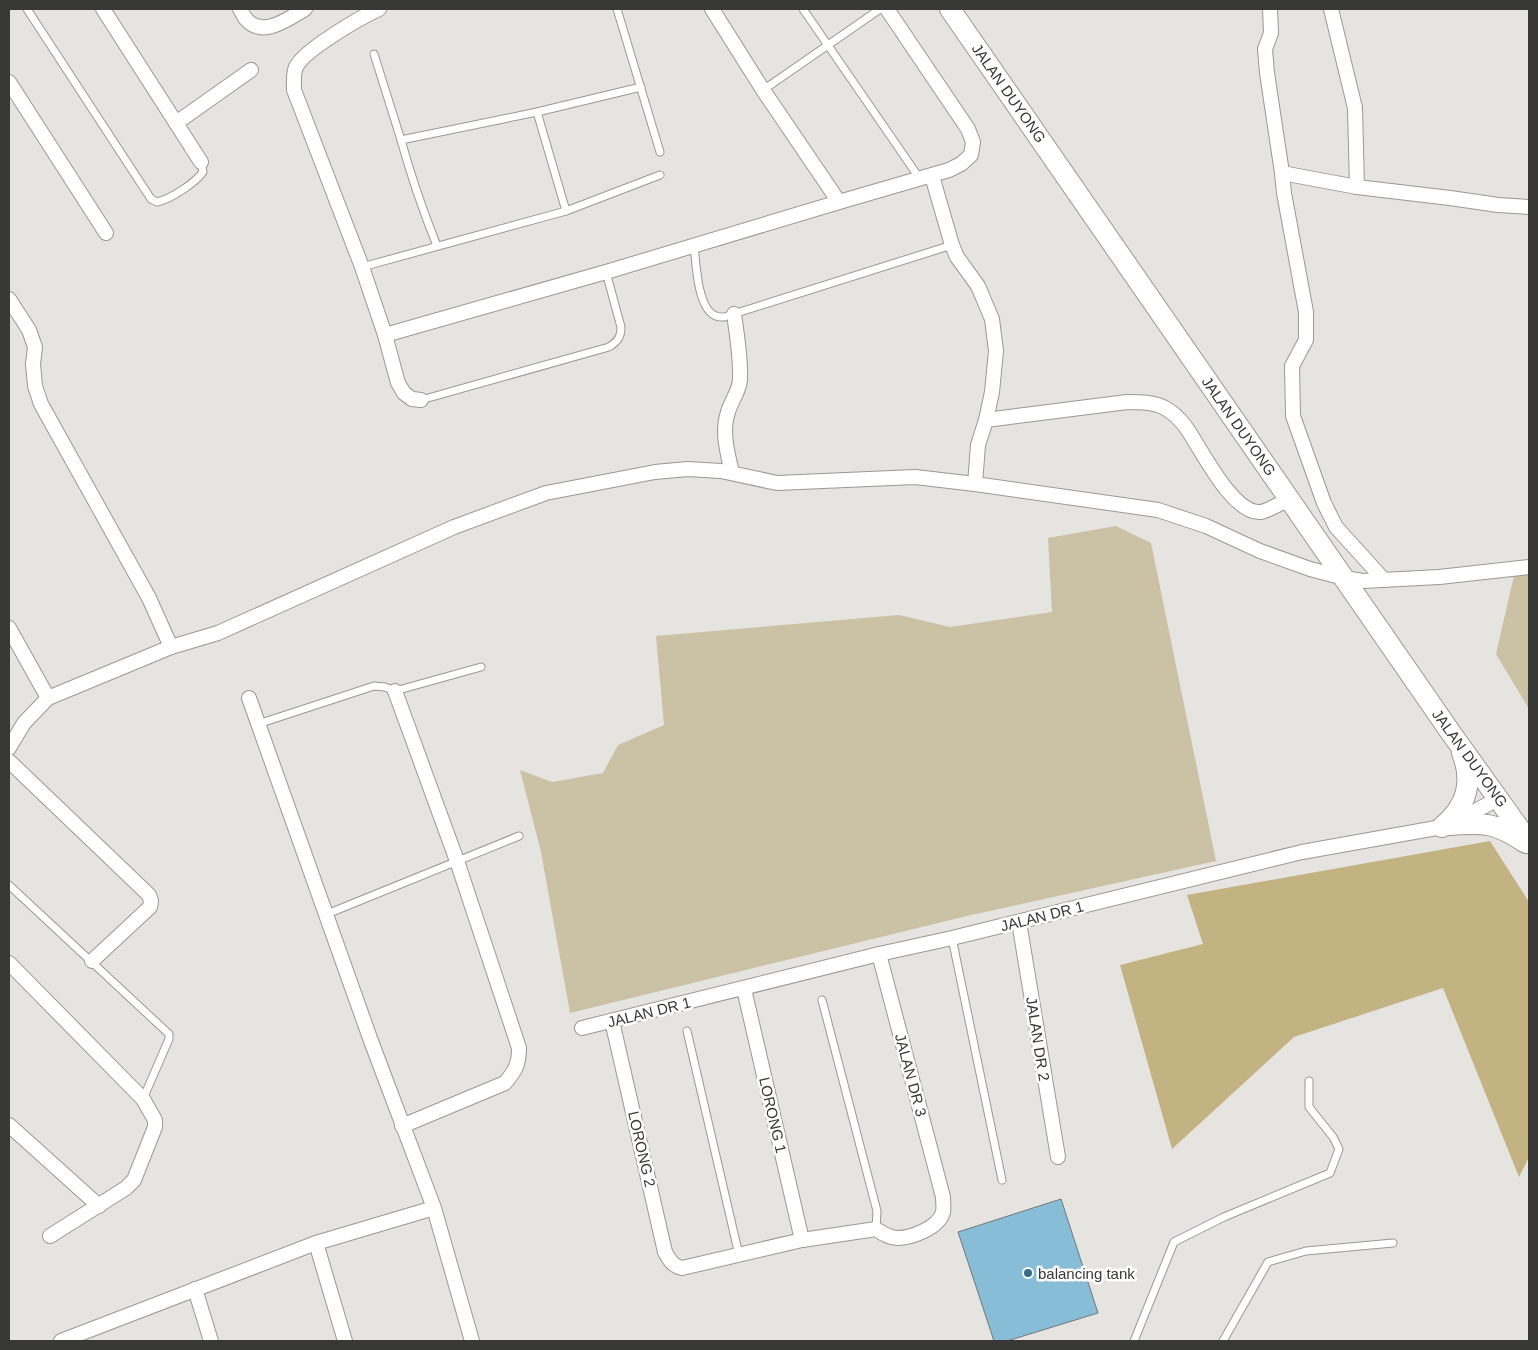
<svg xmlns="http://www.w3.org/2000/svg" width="1538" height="1350" font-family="Helvetica,sans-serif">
	<rect width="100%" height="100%" fill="#e5e4e0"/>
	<g fill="#cbc1a4">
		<path d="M1116,526l35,17 65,318 -249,55 -397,97 -29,-161 -21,-82 32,12 51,-9 15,-28 46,-20 -8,-89 243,-21 51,12 102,-15 -4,-74z"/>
		<path d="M1529,569v140l-33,-55 19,-83z"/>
	</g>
	<path fill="#c3b382" d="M1490,841l39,61v255l-10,20 -76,-189 -149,49 -122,112 -52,-184 83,-21 -16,-49z"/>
	<path fill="#88bdd8" stroke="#737678" d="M1061,1199l37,114 -91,28h-13l-36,-109z"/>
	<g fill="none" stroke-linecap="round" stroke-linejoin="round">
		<defs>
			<g id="lane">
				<path d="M27,9l124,190 6,3c14,-3 38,-19 46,-30l-2,-10"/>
				<path d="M617,9l43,143"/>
				<path d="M803,9l117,170"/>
				<path d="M374,54l27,86"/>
				<path d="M763,90l117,-81"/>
				<path d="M537,112l29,99"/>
				<path d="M694,245c2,17 3,64 22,71 2,1 5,1 8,1l228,-72"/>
				<path d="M437,246c-14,-35 -26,-70 -36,-106l136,-28 104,-25"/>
				<path d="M362,267l204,-56 94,-36"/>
				<path d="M421,400l188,-53c9,-6 12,-10 12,-20l-15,-55"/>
				<path d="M258,724l116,-38 11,1 10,4 86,-24"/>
				<path d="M9,885l160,149v5l-26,60"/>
				<path d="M327,914l192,-78"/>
				<path d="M952,938l50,242"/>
				<path d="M822,1000l55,211 -1,18"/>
				<path d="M687,1031l52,224"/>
				<path d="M1134,1341l40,-99 50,-25 106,-44 9,-24 -6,-12 -24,-30v-26"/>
				<path d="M1223,1341l45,-79 38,-11 87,-8"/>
			</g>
			<g id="street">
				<path d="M103,9l98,153"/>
				<path d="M240,9c2,3 4,8 6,10 17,20 43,-1 59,-10"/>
				<path d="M379,9c-18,8 -75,41 -83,58 -3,7 -2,15 -2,23l68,177 23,68 13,48 6,10 8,6 9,1"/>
				<path d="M712,9l51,81 76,112"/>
				<path d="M1270,9l1,24 -6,16 2,24 15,100 2,20 22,119v28l-14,26 1,50 31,87 12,24 48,53"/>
				<path d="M1331,9l24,99 2,79"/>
				<path d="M9,82l97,151"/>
				<path d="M176,123l75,-53"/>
				<path d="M1282,173l75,14 93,11 48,7 31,2"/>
				<path d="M932,176l20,69 5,12 21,29 14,33 4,32 -4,41 -6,28 -8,25 -3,39"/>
				<path d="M9,299l20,31 6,17 -2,17 2,22 6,18 108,194 22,49"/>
				<path d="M385,335l221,-63 233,-70 110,-32 12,-6 10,-9 2,-13 -5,-13 -81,-120"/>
				<path d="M986,420l141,-18c12,0 27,0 38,6 7,4 14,10 20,18 15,20 47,89 76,86 6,-1 22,-10 28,-13"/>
				<path d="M732,473c-4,-19 -11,-41 -4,-61 3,-11 11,-20 12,-32 1,-22 -3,-44 -6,-66"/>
				<path d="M9,628l39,70"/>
				<path d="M395,691l62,170 62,187c0,17 -4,23 -14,35l-103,43"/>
				<path d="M249,698l122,343 63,167 38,133"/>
				<path d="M9,748l15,-25 24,-25 123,-51 47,-14 236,-106 92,-34 109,-21 33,-3 33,2 56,12 138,-6 60,7 183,26 48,16 54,25 50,18 34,9 19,3 76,-4 90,-10"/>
				<path d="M9,761l140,134 2,6 -1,6 -58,54"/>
				<path d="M1019,922l39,235"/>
				<path d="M9,963l134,136 12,21v7l-21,53 -8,8 -76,48"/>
				<path d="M744,989l58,251"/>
				<path d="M612,1021l53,231c5,9 8,14 17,16l120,-28 74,-11c6,4 13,9 21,9 14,0 42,-10 46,-26 1,-4 0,-11 0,-15l-64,-243"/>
				<path d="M582,1028l297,-74 73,-16 350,-86 140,-25 19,-8 38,-21"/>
				<path d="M9,1125l90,81"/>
				<path d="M316,1243l29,98"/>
				<path d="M195,1289l16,52"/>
				<path d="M61,1341l255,-98 118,-35"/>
			</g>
			<g id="secondary">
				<path d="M950,9l501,724 78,109"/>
				<path d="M1450,825c35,-3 46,-2 76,18"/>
				<path d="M1442,827c24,-20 32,-44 20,-74"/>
			</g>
		</defs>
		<use href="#lane" stroke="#999895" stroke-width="9"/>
		<use href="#street" stroke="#999895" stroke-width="16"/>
		<use href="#secondary" stroke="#999895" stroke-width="22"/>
		<use href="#lane" stroke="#fff" stroke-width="7"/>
		<use href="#street" stroke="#fff" stroke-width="14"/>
		<use href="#secondary" stroke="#fff" stroke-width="20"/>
	</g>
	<circle fill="#356d87" stroke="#fff" stroke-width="2" cx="1028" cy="1273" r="5"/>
	<g text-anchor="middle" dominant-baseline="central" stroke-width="5" stroke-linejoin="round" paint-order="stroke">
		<g font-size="15" fill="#383837" stroke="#fff">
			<text transform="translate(1009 93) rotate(55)">JALAN DUYONG</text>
			<text transform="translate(1239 426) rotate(55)">JALAN DUYONG</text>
			<text transform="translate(1470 758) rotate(54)">JALAN DUYONG</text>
			<text transform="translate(1042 916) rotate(-14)">JALAN DR 1</text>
			<text transform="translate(649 1012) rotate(-14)">JALAN DR 1</text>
			<text transform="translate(1038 1039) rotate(81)">JALAN DR 2</text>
			<text transform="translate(911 1075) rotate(75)">JALAN DR 3</text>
			<text transform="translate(773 1115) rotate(77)">LORONG 1</text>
			<text transform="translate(642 1149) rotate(77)">LORONG 2</text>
		</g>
		<g font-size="15" fill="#383837" stroke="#fff" text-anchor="start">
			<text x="1038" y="1273">balancing tank</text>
		</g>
	</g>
	<rect width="1538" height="1350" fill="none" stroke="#383837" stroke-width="20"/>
</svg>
